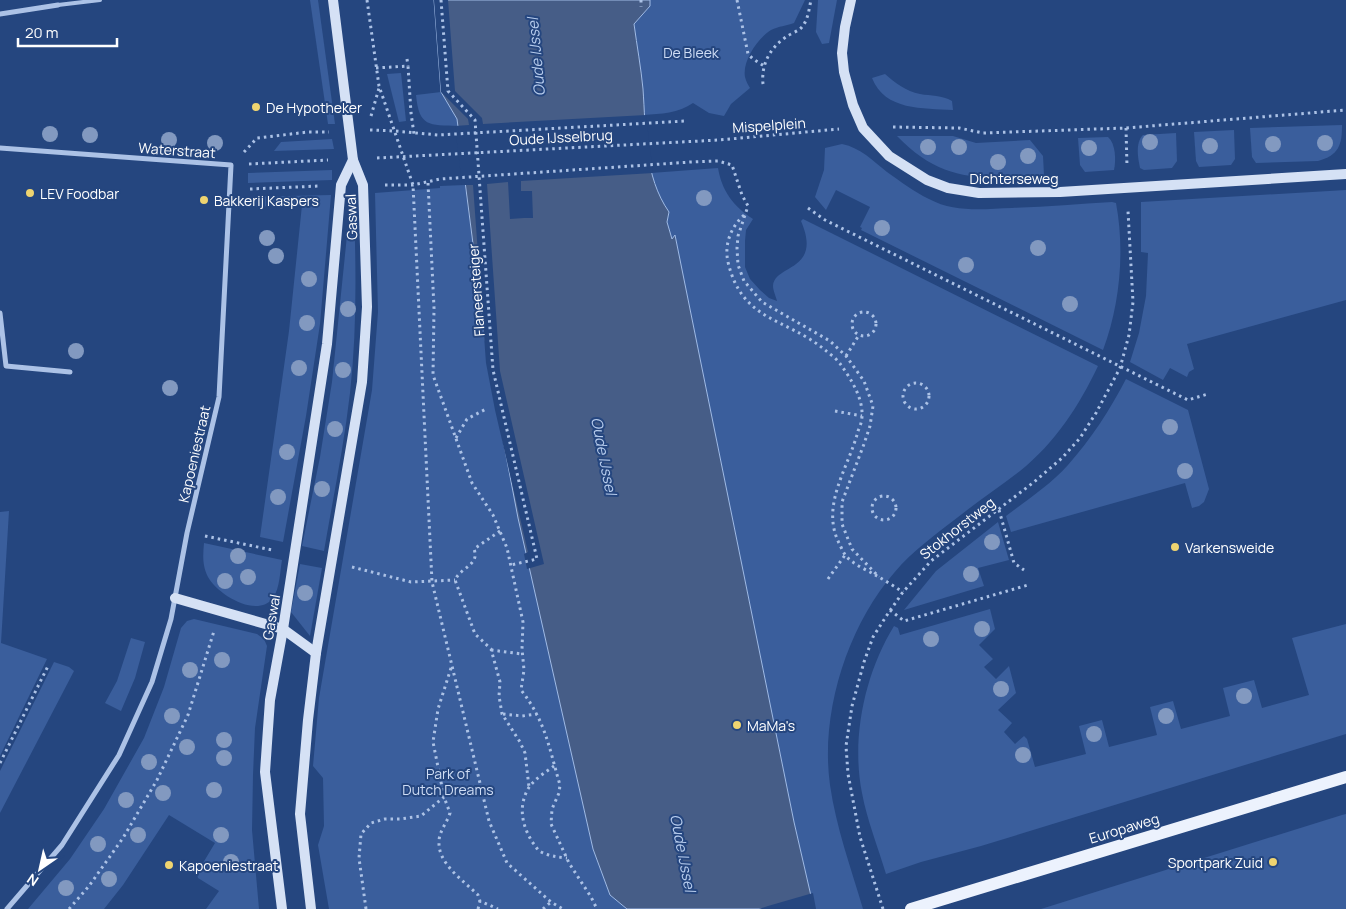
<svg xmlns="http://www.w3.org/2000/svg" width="1346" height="909" font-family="Manrope,sans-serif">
	<rect width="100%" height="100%" fill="#25467f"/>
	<g fill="#3a5e9c">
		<path d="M310,0h8l17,124h-7z"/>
		<path d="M650,0h155l-11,23c-8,3 -15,3 -23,7 -13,8 -29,31 -26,47 1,4 3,8 5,11l-19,16 -7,12 -15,-3 -16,-10c-14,10 -33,11 -49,12l-1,-27 -9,-64 16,-18z"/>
		<path d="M818,0h19l-8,43 -7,1 -6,-12z"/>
		<path d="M401,73l5,48 -7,1 -12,-48z"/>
		<path d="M885,74c10,9 21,17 35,20 11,2 22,1 32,7l1,9c-30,-2 -68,1 -81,-32z"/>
		<path d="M441,92l16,27 1,7c-29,-1 -39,1 -42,-31z"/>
		<path d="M1342,125c0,20 -3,30 -24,36l-62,2 -4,-6 -2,-29z"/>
		<path d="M1234,130l1,29 -4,6 -32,2 -3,-6 -2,-29z"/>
		<path d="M1176,133l1,28 -5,7 -28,2 -4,-2c-2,-10 -5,-25 3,-33z"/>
		<path d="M897,136h56l23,7 54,-3 13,16 1,19c-61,4 -101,9 -147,-39z"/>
		<path d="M1108,137c8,7 8,24 6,33l-29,2 -5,-7 -2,-27z"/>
		<path d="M332,139l2,10 -60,2 7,-9z"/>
		<path d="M842,144c19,4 30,16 45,28 13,9 27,20 42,27 26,14 55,10 83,9 33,-1 66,-4 100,-6l4,1c9,48 4,102 -13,147l-242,-120 1,-2 -2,-1 10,-20 -34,-17 -10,20 -11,-13 9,-27 1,-22z"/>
		<path d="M718,168c4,23 15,38 35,51l-7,11 -1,11v26l5,12 10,11 9,8 8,3c-1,-4 -4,-11 -4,-15 1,-22 50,-14 28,-65l2,-2 295,147c-19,40 -43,77 -78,105 -19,15 -39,28 -58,43 -23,18 -49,36 -68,59 -47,54 -74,141 -64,212 6,42 21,83 33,124h-49l-20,-87 -119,-586 -3,4 -5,-18 2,-10 -7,-9 -11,-30z"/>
		<path d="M332,170v10l-84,3v-10z"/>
		<path d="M465,185l23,176 43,212 62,276 17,46 17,14h-298l-11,-64 6,-19 -1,-48 -10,-12 6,-68 53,-308 6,-78 -3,-119 65,-5v-2z"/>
		<path d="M1346,190v110l-159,44 7,25 -5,3 -2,5 -17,-9 -7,12 -33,-18 9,-29 7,-37 2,-43 -7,-1v-50z"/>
		<path d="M331,195l-11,129 -14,92 -23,126 -23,-5 29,-206 13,-126 -59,2v-10z"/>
		<path d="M350,206h4c2,62 3,125 -4,187 -6,53 -17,105 -26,158l-22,-5 18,-89 12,-75z"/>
		<path d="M1126,379l62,31 21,79 -5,13 -5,4 -7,2 -7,-25 -174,49 -5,-16c21,-16 44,-31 62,-51 23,-26 42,-55 58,-86z"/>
		<path d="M9,511l-8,132 46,16 -47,97v-244z"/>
		<path d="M998,522l11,38 -31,8 6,18 -80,24 32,-39z"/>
		<path d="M204,543l78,17c-2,11 -2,28 -9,38 -16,21 -56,-4 -65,-21 -6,-12 -5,-22 -4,-34z"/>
		<path d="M300,564l22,4 -12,68 -19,-24z"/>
		<path d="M990,609l5,20 -16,16 14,14 -9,8 12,12 13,-13 7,27 -18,17 14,13 -8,9 11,12 9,-8 3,3 8,28 51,-13 -7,-28 23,-6 7,27 48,-12 -7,-28 23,-6 8,28 49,-13 -7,-28 31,-8 8,28 47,-13 -17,-57 54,-14v110l-365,112 -60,16 -35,12c-8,-27 -19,-54 -24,-81 -11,-55 3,-120 32,-167l4,2 2,7z"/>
		<path d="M194,619l63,15 7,5 3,7 -12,82 -2,47 -1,55 7,79h-53l13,-18 -21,-13 -1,-5 18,-30 -46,-28 -46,70 -19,24h-76l42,-50 34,-50 40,-71 20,-51 17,-59 6,-7z"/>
		<path d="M131,638l14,4 -10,36 -14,33 -16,-8 12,-22z"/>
		<path d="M54,662l15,5 5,4 -74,142v-42z"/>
		<path d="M1346,814v95h-305l301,-94z"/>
	</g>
	<path fill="#465d87" stroke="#a0bbe6" d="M434,0h216v6l-16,18c3,22 7,44 9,65 3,42 1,87 26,123l-2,10 5,17 3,-4 119,587 20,87h-187l-17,-14 -17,-46 -75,-331 -30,-157 -31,-242 -16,-27z"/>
	<g fill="#25467f">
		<path d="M434,0h14l7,91 27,27 1,6 163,-9 7,58 -132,8v10h11l1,27h-9l-14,1 -2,-37 -21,2 13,187 44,193 -17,5 -3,-15 4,-2 -33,-142 -9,-47 -13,-178h-11l-7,-59 14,-1 -1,-6 -27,-27z"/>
		<path d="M813,893l3,16h-57l9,-3z"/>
	</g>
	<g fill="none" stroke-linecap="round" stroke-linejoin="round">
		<g stroke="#acc2e6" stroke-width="3" stroke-dasharray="2.5 4" stroke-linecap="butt">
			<path d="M367,0l12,86 34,99 19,397 57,239 18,42 44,39 12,7"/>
			<path d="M441,0l7,91 27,29 18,250 44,189 -26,6"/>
			<path d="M641,0v7"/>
			<path d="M737,0l11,54 5,5 11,7"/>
			<path d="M407,59l1,7"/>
			<path d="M376,68l32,-2 3,47 3,21"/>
			<path d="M763,84c-2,-20 7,-36 23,-47 4,-3 10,-5 14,-8 8,-7 9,-20 11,-29"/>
			<path d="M371,116l8,-28"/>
			<path d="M893,127l66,1 24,5 143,-5 220,-18"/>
			<path d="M1126,128l1,39"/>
			<path d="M370,130l25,1 43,4 248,-14"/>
			<path d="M244,152l13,-14 51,-6h21"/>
			<path d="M377,158l342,-18 120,-11"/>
			<path d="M249,164l79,-4"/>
			<path d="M428,183l6,125 -1,67 39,108 21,32 14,33 16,74 -1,27 2,21 -3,20c25,32 28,58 39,95l-1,8 -7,16 -1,15 18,39 22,34 6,12"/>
			<path d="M385,185h28l27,-6 251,-17 27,-1 14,4 10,30 6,11 -10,30 -1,12 1,17 6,16 18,21 68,39 16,15 18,25 9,25 -3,20 -6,18 -22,58v22l10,25 27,28"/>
			<path d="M250,189l69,-3"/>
			<path d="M808,208l17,12 363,180 20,-6"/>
			<path d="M744,215c-13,12 -20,29 -16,47 14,60 57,55 97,88 5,4 12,9 16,15 10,14 22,33 21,51 0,5 -2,11 -4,15 -9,36 -38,74 -19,112 2,4 4,9 7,13 8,9 21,14 31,20 9,5 18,11 26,16"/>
			<circle cx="864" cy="324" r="12"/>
			<path d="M846,356l13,-21"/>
			<circle cx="916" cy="396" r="13"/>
			<path d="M835,411l27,5"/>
			<path d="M456,438l11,-19 19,-10"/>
			<circle cx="884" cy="508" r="12"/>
			<path d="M999,510l15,53 10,7"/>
			<path d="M500,531l-26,18c6,16 -13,18 -19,31l20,54 16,15 9,33 -1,14 3,18 18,28 5,11 4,34"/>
			<path d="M205,536l67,14"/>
			<path d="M352,567l59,15 44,-2"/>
			<path d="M828,579l17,-24"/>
			<path d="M890,610l14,11 124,-36"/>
			<path d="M491,650l31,4"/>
			<path d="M451,668l-13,41 -5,33 11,55 6,16c-3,10 -11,18 -11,29 -1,22 25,39 39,53l2,6 18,8"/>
			<path d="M503,714l19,2 15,-2"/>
			<path d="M0,763l49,-99"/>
			<path d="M554,766c-8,6 -20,13 -26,23 -10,18 -6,37 5,54 3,3 4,7 8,9 8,4 16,5 26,6"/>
			<path d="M69,909l20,-23 34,-48 34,-58 31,-65 26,-84"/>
			<path d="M366,909l-7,-51 2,-24 10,-11 14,-4h15l21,-3 23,-19"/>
			<path d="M478,909l2,-8"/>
			<path d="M543,909l8,-7"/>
			<path d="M883,909l-23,-72 -12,-63 -2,-28 6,-40 12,-44 9,-25 14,-22 16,-23 28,-31 103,-79 28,-24 18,-20 16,-25 24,-45 9,-33 4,-33 -5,-91"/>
		</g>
		<path stroke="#acc2e6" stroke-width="4" d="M58,5l42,-5"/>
		<g stroke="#acc2e6" stroke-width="5">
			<path d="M0,14l58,-9"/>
			<path d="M0,148l231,17 -12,232 -32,136 -16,86 -19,63 -33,73 -57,90 -55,64"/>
			<path d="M0,313l6,53 64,6"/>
		</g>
		<g stroke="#d5e1f5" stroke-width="10">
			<path d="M851,0l-6,27 -3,26 2,19 9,33 10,23 26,28 38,24 21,8 31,5 81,-1 286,-18"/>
			<path d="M175,598l108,31 33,24"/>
			<path d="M282,909l-17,-137 5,-72 13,-71 44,-285 14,-159 12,-25"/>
			<path d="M311,909l-11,-95 8,-94 8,-67 46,-271 5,-75 -4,-122 -10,-25 -20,-160"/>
		</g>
		<path stroke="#ecf2fd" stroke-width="12" d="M911,909l435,-132"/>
	</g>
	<g fill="#8299c0">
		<circle cx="50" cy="134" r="8"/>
		<circle cx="90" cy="135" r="8"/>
		<circle cx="169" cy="140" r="8"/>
		<circle cx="1150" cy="142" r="8"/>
		<circle cx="215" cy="143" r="8"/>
		<circle cx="1325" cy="143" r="8"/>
		<circle cx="1273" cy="144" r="8"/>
		<circle cx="1210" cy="146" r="8"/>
		<circle cx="928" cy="147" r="8"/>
		<circle cx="959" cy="147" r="8"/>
		<circle cx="1089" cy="148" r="8"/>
		<circle cx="1028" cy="156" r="8"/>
		<circle cx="998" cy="162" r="8"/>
		<circle cx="704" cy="198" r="8"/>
		<circle cx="882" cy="228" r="8"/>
		<circle cx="267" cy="238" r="8"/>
		<circle cx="1038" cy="248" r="8"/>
		<circle cx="276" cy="256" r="8"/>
		<circle cx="966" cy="265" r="8"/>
		<circle cx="309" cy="279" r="8"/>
		<circle cx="1070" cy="304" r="8"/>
		<circle cx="348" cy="309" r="8"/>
		<circle cx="307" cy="323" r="8"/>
		<circle cx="76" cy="351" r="8"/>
		<circle cx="299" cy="368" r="8"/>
		<circle cx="343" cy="370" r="8"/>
		<circle cx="170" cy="388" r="8"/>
		<circle cx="1170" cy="427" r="8"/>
		<circle cx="335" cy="429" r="8"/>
		<circle cx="287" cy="452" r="8"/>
		<circle cx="1185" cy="471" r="8"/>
		<circle cx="322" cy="489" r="8"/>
		<circle cx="278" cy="497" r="8"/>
		<circle cx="992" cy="542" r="8"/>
		<circle cx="238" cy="556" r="8"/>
		<circle cx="971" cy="574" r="8"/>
		<circle cx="248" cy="577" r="8"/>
		<circle cx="225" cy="581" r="8"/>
		<circle cx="305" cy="593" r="8"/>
		<circle cx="982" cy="629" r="8"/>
		<circle cx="931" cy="639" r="8"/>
		<circle cx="222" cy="660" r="8"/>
		<circle cx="190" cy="670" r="8"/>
		<circle cx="1001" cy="689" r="8"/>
		<circle cx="1244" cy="696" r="8"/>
		<circle cx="172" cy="716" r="8"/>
		<circle cx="1166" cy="716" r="8"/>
		<circle cx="1094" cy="734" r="8"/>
		<circle cx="224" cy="740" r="8"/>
		<circle cx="187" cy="747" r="8"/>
		<circle cx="1023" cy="755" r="8"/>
		<circle cx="224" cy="758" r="8"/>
		<circle cx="149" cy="762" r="8"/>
		<circle cx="214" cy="790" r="8"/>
		<circle cx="163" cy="793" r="8"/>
		<circle cx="126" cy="800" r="8"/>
		<circle cx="138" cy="835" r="8"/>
		<circle cx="221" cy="835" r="8"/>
		<circle cx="98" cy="844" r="8"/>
		<circle cx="231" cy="862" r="8"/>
		<circle cx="109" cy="879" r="8"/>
		<circle cx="66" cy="888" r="8"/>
	</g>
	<g fill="#efd470" stroke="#25467f" stroke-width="2">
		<circle cx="256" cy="107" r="5"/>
		<circle cx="30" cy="193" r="5"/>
		<circle cx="204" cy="200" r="5"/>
		<circle cx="1175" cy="547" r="5"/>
		<circle cx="737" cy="725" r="5"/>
		<circle cx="1273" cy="862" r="5"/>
		<circle cx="169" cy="865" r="5"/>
	</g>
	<g text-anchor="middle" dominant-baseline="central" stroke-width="4" stroke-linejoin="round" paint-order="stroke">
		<g font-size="14" fill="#cfddf5" stroke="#25467f">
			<text x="691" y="52">De Bleek</text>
			<text x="448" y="773">Park of<tspan x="448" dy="16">Dutch Dreams</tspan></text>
		</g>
		<g font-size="14" fill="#fff" stroke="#25467f" text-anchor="start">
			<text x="266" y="107">De Hypotheker</text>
			<text x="40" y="193">LEV Foodbar</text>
			<text x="214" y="200">Bakkerij Kaspers</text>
			<text x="1185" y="547">Varkensweide</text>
			<text x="747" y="725">MaMa's</text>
			<text x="1263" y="862" text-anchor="end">Sportpark Zuid</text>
			<text x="179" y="865">Kapoeniestraat</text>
		</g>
		<g font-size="14" fill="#fff" stroke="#25467f">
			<text transform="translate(769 125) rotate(-4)">Mispelplein</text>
			<text transform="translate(561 137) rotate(-3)">Oude IJsselbrug</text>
			<text transform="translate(177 150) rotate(4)">Waterstraat</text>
			<text x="1014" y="178">Dichterseweg</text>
			<text transform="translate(351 217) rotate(-92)">Gaswal</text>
			<text transform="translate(476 290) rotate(-94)">Flaneersteiger</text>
			<text transform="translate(194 454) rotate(-77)">Kapoeniestraat</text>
			<text transform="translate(957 528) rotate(-38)">Stokhorstweg</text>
			<text transform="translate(271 617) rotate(-80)">Gaswal</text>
			<text transform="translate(1124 828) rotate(-17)">Europaweg</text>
		</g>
		<g font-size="15" font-style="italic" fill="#b7cced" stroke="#25467f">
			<text transform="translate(536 57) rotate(-95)">Oude IJssel</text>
			<text transform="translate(604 456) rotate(79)">Oude IJssel</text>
			<text transform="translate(683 853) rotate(79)">Oude IJssel</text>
		</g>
	</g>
	<g transform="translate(40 869) rotate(214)" stroke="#25467f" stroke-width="4" paint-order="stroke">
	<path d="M0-4L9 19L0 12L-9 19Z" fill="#ffffff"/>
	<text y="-8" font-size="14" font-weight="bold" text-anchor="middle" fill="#ffffff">N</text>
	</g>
	<path d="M18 38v8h99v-8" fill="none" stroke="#ffffff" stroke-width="2.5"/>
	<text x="25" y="38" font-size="15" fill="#ffffff" stroke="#25467f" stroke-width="4" paint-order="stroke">20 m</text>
</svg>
